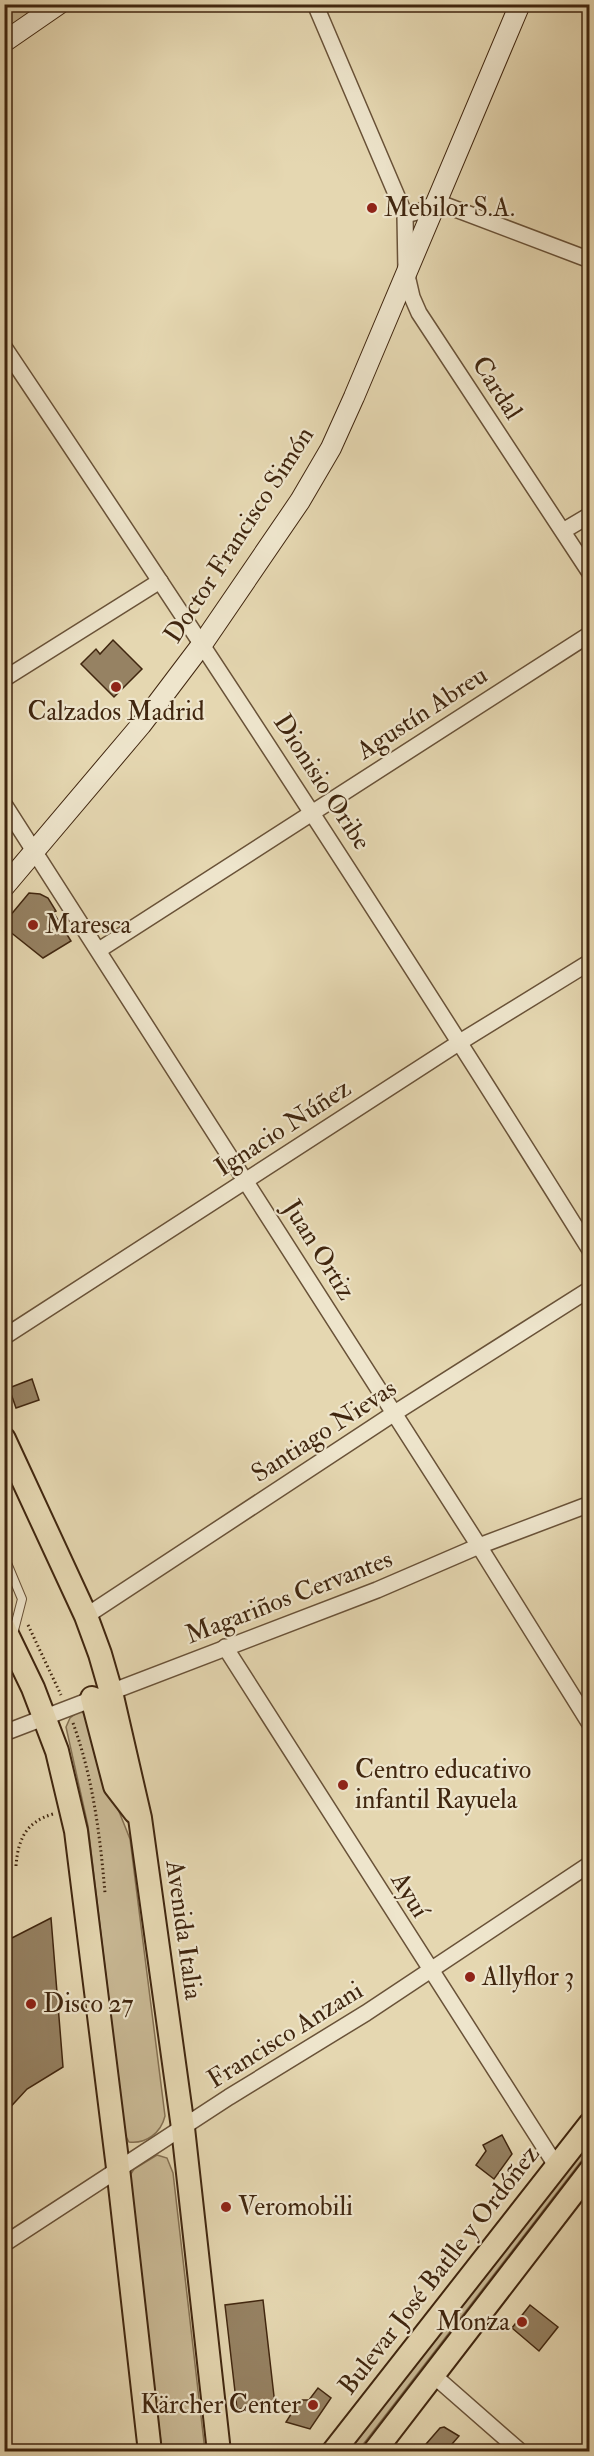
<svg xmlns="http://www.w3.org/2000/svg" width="594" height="2456" font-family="'IM FELL Double Pica',serif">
	<rect width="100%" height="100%" fill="#e5d7b1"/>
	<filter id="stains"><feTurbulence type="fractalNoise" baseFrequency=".00333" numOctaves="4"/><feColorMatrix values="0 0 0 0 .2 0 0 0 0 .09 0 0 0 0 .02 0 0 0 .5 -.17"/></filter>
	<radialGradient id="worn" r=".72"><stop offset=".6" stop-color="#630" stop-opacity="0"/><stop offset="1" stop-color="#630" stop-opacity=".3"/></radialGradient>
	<g fill="#c9b995" stroke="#847052" stroke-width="1.5">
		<path d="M13,5h29l-37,25 -1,-20z"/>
		<path d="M78,1712l10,1 22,76 20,50 35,277c-4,17 -19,28 -36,26l-4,-7 -37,-309 -22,-99 4,-9z"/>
		<path d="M589,2137v14l-231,300 -10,1z"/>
		<path d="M157,2155l10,3 6,15 32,278h-43l-33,-274 5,-8z"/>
	</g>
	<g fill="#968263" stroke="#40260f" stroke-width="1.5">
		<path d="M113,640l29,29 -28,28 -33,-33 15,-15 4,5z"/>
		<path d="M29,893l11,1 8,4 8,13 -3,1 18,29 -28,17 -39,-31v-4z"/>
		<path d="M32,1379l7,21 -23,8 -7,-20z"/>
		<path d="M51,1918l12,149 -36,22 -23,25v-172z"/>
		<path d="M502,2135l10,19 -18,25 -18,-14 10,-14 -3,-6z"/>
		<path d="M263,2300l12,105 -38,4 -12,-104z"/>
		<path d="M530,2305l28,22 -19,24 -27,-23z"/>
		<path d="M318,2388l13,10 -21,31 -24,-7 14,-22h9z"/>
		<path d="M444,2427l15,9 -13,15h-26l20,-23z"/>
	</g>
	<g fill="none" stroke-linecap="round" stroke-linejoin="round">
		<defs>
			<path id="lane" d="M4,1556l18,43 -9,35"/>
			<g id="street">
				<path d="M315,4l90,211 1,56 6,26 7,16 171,260"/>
				<path d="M405,215l16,-4 16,-9 153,58"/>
				<path d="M4,347c200,298 396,598 586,903"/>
				<path d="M563,531l27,-16"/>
				<path d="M4,679l156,-98"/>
				<path d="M4,804l475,742 111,178"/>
				<path d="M99,950l491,-316"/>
				<path d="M4,1337l456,-295 130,-80"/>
				<path d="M86,1616l307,-202 197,-125"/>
				<path d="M225,1647l332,520"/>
				<path d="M4,1733l373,-143 102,-44 111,-42"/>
				<path d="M4,2244l225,-147 137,-84 224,-149"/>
				<path d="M432,2374l89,78"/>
			</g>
			<g id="secondary">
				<path d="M4,42l55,-38"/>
				<path d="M4,887l137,-162 62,-82 97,-142 31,-53 23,-51 166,-393"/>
			</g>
			<g id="primary">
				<path d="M4,1439l82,177 14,38 11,38 29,126 43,310 36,324"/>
				<path d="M4,1628l29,60 24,63 19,80 42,337 32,284"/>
				<path d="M92,1698l23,88 20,26"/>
				<path d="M333,2452l257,-328"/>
				<path d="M374,2452l216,-281"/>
			</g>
		</defs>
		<use href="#lane" stroke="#695238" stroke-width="10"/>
		<use href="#street" stroke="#695238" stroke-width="18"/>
		<use href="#secondary" stroke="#40260f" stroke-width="22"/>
		<use href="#primary" stroke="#40260f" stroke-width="26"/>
		<g stroke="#40260f" stroke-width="3" stroke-dasharray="1.5 3" stroke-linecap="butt">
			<path d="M28,1625l33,70"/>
			<path d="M73,1723c20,55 27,112 32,170"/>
			<path d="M16,1866c2,-27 10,-44 37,-52"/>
		</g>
		<use href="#lane" stroke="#eee5cc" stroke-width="8"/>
		<use href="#street" stroke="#eee5cc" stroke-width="15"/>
		<use href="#secondary" stroke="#eee5cc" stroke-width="20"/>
		<use href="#primary" stroke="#e5d7b1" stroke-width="22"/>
	</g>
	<g fill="#8f2418" stroke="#eee5cc" stroke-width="2">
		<circle cx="372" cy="208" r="6"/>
		<circle cx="116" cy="687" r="6"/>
		<circle cx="33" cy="925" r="6"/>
		<circle cx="343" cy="1785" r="6"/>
		<circle cx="470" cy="1977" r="6"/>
		<circle cx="31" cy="2004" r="6"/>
		<circle cx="226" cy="2207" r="6"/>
		<circle cx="522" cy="2322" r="6"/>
		<circle cx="313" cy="2405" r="6"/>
	</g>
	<g text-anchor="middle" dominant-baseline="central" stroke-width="4.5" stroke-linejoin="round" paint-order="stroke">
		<g font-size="26" fill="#40260f" stroke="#eee5cc" text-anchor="start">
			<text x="384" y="208">Mebilor S.A.</text>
			<text x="116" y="712" text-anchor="middle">Calzados Madrid</text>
			<text x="45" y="925">Maresca</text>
			<text x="355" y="1770">Centro educativo<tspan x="355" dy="30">infantil Rayuela</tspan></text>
			<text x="482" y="1977">Allyflor 3</text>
			<text x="43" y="2004">Disco 27</text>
			<text x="238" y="2207">Veromobili</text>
			<text x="510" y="2322" text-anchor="end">Monza</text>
			<text x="301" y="2405" text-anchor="end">Kärcher Center</text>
		</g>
		<g font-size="26" fill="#40260f" stroke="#eee5cc">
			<text transform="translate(497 388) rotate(57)">Cardal</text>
			<text transform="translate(239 535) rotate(-57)">Doctor Francisco Simón</text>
			<text transform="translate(422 713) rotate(-33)">Agustín Abreu</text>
			<text transform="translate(322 782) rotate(57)">Dionisio Oribe</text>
			<text transform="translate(283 1128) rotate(-33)">Ignacio Núñez</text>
			<text transform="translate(319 1250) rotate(58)">Juan Ortiz</text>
			<text transform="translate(324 1431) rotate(-33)">Santiago Nievas</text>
			<text transform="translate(289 1597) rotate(-21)">Magariños Cervantes</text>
			<text transform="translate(410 1895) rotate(58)">Ayuí</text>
			<text transform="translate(184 1930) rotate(82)">Avenida Italia</text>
			<text transform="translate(285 2035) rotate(-32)">Francisco Anzani</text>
			<text transform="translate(439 2270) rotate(-52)">Bulevar José Batlle y Ordóñez</text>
		</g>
	</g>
	<rect width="594" height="2456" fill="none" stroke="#e5d7b1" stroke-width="24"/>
	<rect x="6" y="6" width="582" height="2444" fill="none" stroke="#40260f" stroke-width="3"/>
	<rect x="12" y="12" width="570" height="2432" fill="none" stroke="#40260f" stroke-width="1.5"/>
	<rect width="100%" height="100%" filter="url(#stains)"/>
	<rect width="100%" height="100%" fill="url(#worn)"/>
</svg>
